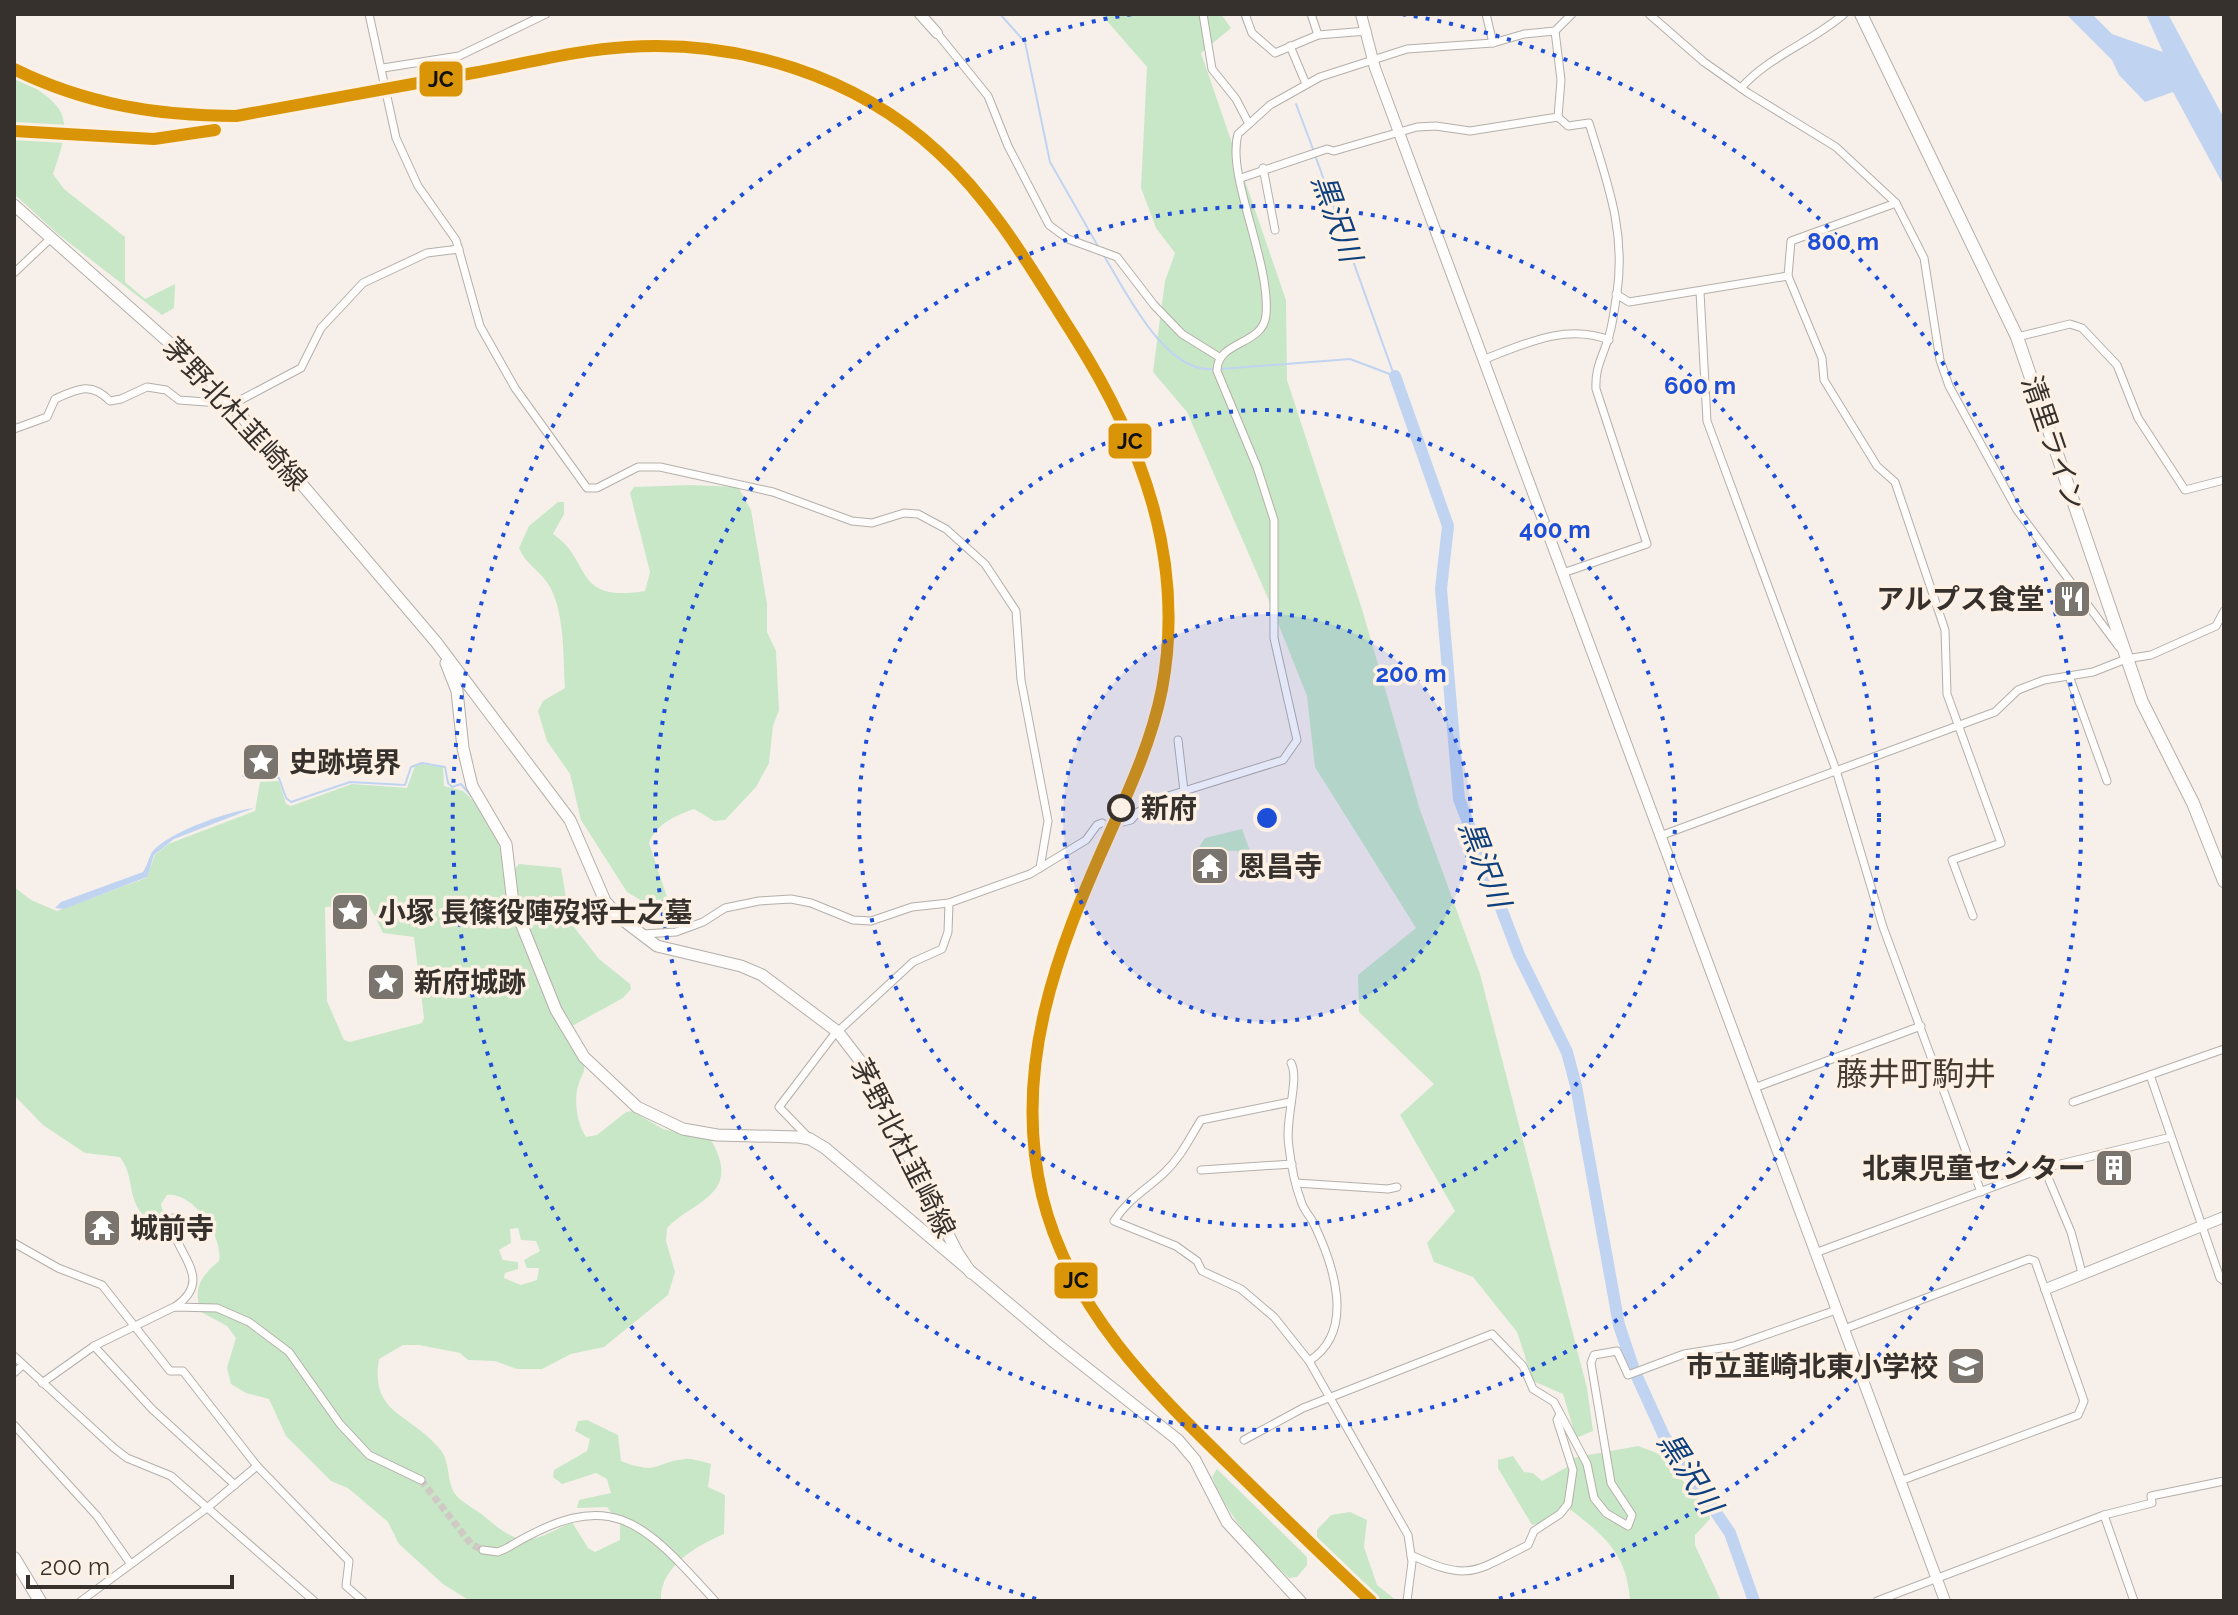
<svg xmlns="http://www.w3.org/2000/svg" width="2238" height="1615" font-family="Raleway,'Noto Sans JP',sans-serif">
	<rect width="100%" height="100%" fill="#f7f0ea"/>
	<g fill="#c8e7c7" fill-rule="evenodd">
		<path d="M1101,14h120l10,14 -30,25 85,247 1,80 75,229 58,201 60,164 107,414 6,43 -17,7 -13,-44 -30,-13 -16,-49 -44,-55 -39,-15 -7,-19 28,-32 -55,-96 34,-31 -75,-72 -1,-37 58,-47 -101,-161 -8,-71 -37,-93 -83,-191 -34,-40 12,-91 10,-28 -19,-25 -15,-40 6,-121z"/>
		<path d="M14,74c52,34 61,37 39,100l11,15 61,48v45l20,17 30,-15 -1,24 -12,7 -104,-81 -44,-40z"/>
		<path d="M690,485l48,2 13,23 16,94v28l9,19 3,59 -6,16 -4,37 -13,24 -31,33 -11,1 -20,-12c-18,6 -38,15 -45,34l21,63 -3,10 -40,-24 -46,-72 -11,-46 -23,-33 -9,-30 5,-10 22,-13c-2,-31 0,-73 -15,-101 -8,-15 -24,-22 -31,-39l10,-22 29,-24h6v12l-11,20c40,27 19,69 92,57l5,-19 -20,-79 4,-6z"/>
		<path d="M419,764l24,3 1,19 19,5 14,13 22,33 9,60 50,127 26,40c1,10 -2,10 -5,19 -6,15 -2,41 7,54l11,-2 29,-23 6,-1 31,18 48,11c32,55 -17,60 -44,88l-1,13 9,31 -7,23 -64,52 -33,7 -29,15h-25l-22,-8 -27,-1 -8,-7 -41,-8h-16l-24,14c-9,55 29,53 60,89 12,13 7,32 16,46 7,9 21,15 30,23 38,32 44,26 87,5l16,26 7,4 25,-12v-16l-13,-17 -30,1 2,-8 32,-7 -4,-14 -11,-6 -34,11 -9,-7 1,-7 33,-19 3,-12 -15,-8 3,-10 9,-1 31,15 3,26c39,15 33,1 64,-2 7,-1 18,3 26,5l-3,23 17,8 -1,39c-28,12 -65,33 -63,67h-191l-27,-17 -44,-40 -11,-22 -40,-34 -17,-7 -45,-45 -17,-37 -23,-6 -15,-9 -4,-16 9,-30 -9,-12 -26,-14c-8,-24 -1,-35 18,-51 5,-23 -26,-70 -52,-66l-6,9 5,20 -8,2c-36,-20 -20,-45 -38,-69l-35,-4 -42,-28 -29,-30v-208l17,13 26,11 89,-33 9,-23 13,-11 87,-33 5,-29 19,-1 7,23 5,2 61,-22 55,4 8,-22zM369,905l14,28 31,4 10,81 -2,5 -72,19 -6,-2 -17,-39 -2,-94zM518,1228l3,12 15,1 4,10 -16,9 3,8h12l-2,12 -16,5 -17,-7 1,-5 13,-4v-7l-15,-2 -4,-10 12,-7 -1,-14z"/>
		<path d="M1242,829l14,39 -10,1 -9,-18 -25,-1 -6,6 -7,-3v-6l6,-9z"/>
		<path d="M519,864l42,4 9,54 29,37 31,25 1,5 -8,9 -51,28 -5,-2 -50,-123 -3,-31z"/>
		<path d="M1638,1446l21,8 50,56 1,9 -15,16v10l26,56h-91c-3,-49 -27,-66 -63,-94h-6l-13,14 -16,4 -34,-57v-8l15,-4 11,16 9,1 9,8 29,-16 1,-7z"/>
		<path d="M1217,1469l90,88v8l-10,12 -8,1c-33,-31 -60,-59 -77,-101z"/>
		<path d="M1350,1512l17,8 -3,27 13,38 20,16h-17l-63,-60v-11l14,-15z"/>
	</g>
	<g fill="#c0d4f1">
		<path d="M2066,14h26l20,20 51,18 -17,-38h22l56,104v68l-51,-94 -28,10 -26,-27 -7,-15z"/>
		<path d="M254,808l-80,31 -20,16 -7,22 -83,32 -9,-1 6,-6 82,-30c4,-6 5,-12 8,-18 13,-21 79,-43 103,-46z"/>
	</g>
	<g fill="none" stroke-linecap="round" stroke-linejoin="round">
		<g stroke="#c0d4f1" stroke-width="2">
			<path d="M1000,14l25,28 25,120 49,86"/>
			<path d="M1241,14l8,21 14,12"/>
			<path d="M1296,104l17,45"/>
			<path d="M1315,155l79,220"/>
			<path d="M1104,256c22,35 61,119 111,113"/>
			<path d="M1221,369l129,-10 45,17"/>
			<path d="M243,776l36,2 7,20 5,4 59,-20 55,3 6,-18 11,-4 23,4 3,16 4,4 9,-3 11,13"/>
		</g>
		<path stroke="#c0d4f1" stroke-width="12" d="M1395,376l53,150 -7,63 18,210 60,156 48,97 9,34 43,239 15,45 30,66 66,97 24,68"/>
		<g stroke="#d0cac4" stroke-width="7" stroke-dasharray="7 3.5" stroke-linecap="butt">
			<path d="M851,99l4,-10"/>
			<path d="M1102,823h17"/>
			<path d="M421,1480l50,64 12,6"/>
		</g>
		<defs>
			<g id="street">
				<path d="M369,14l27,124 22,48 38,54 24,86 35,62 72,100h10l41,-21h22l113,25 79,29 20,2 32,-10 14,1 28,15 39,35 31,47 5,69 27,141 -8,47"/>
				<path d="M1203,14l9,55 24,30 13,25"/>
				<path d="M1245,14l7,19 23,20 43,-18 49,-4"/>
				<path d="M1311,14l7,21"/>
				<path d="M1486,14l7,29"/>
				<path d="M1649,14l55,48 44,31 88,54 60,56 28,55 16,102 9,26 68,124 102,137"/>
				<path d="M1555,31l6,49 -3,37 10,9 21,-3c18,59 37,107 28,170 -3,16 -4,34 -10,49 -6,18 -12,27 -11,47l51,155 -84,29"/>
				<path d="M937,33l51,63 20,50 41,79 19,14 49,18 37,48 28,29 37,23"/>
				<path d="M1290,46l16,38"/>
				<path d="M383,68l76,-12 87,-42"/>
				<path d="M1741,88c28,-32 71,-46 103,-74"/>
				<path d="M1263,168l12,62"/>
				<path d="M1241,178l86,-29 7,2 83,-24 19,-1 34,5 88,-14"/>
				<path d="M1896,203l-105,38 -3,35 34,82 2,22 53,86 18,16 50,148 2,64 54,149 -49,17 21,56"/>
				<path d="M14,273l37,-35"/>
				<path d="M1700,292l7,129 129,349 47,157 98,265"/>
				<path d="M1616,294l13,8 159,-26"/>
				<path d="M2017,337l53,-13 12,4 35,37 21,53 47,72 39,-10"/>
				<path d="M1485,359c39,-15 82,-36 124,-19"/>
				<path d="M14,429l33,-12 8,-18c22,-10 36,-18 55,2l11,-2 26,-12 19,3 13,10 54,4 68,-36 20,-40 42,-45 64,-30 32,-4"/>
				<path d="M2069,676l38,105"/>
				<path d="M1178,740l6,51"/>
				<path d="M1119,823l12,-3 7,-8 27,-15 118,-37 14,-20 -23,-102v-118l-17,-53 -40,-96c0,-31 46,-25 49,-56 5,-53 -40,-139 -28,-181l32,-29 50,-28 87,-28 86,-6 31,-9 31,-3 17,-17"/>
				<path d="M1660,836l335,-124 23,-22 26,-10 49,-8 33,-13 25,-4 65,-29 8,-15"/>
				<path d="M643,934l33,-2 27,-10 22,-14 34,-7 32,-2 20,4 42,17 18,1 41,-14 37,-4 81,-29 56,-34 11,-15 5,-2"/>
				<path d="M1291,1063c9,16 -7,58 -2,84 2,18 6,38 12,54 2,8 8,14 12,21 20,41 44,109 -4,139"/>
				<path d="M2150,1075l70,203 4,3"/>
				<path d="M1754,1088l167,-62"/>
				<path d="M1290,1102l-89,18c-12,19 -20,37 -37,53 -18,17 -36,26 -50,48l62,25 21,15 5,10 39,18 33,28 35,44 99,174 4,27 -5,39"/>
				<path d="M2073,1102l151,-53"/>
				<path d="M810,1139l-31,-32 54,-71 80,-74 29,-13 6,-17 1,-29"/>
				<path d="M2044,1168l27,64 11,41"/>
				<path d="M1201,1170l91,-6"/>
				<path d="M1296,1183l92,6 9,-2"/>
				<path d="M173,1218c-5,32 45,58 3,88"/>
				<path d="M14,1243l44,25 44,17 68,86h13l74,95 92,95 -3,25 17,15"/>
				<path d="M1815,1253l229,-85 127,-31"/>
				<path d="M1844,1329l185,-70 6,2 49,140 -6,14 -178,66"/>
				<path d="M94,1346l58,63 83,76"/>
				<path d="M14,1356l100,92 13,10 44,18 143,125"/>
				<path d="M14,1373l9,-8"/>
				<path d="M42,1383l52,-37 80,-39 43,1 32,14 40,30 51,72 29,31 52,25"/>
				<path d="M14,1425l83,91 33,47"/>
				<path d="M1244,1440l59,-32 189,-74 31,32 10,23 21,13 33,62 7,34 12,15 22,13 4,-11 -21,-32 -20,-120 3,-8 23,-4 11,24 56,-21 50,-8 102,-36"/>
				<path d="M2104,1515l48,-12 -1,-7 73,-15"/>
				<path d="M483,1550l15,2 9,-4c104,-63 134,-29 208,53"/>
				<path d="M1411,1555c58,27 63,17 117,-10l6,-14 26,-17 8,-10 5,-34 -16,-50 3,-6"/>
				<path d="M81,1601l126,-93 50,-42"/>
				<path d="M1877,1601l227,-86 30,86"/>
			</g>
			<g id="secondary">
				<path d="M920,14l17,19"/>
				<path d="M1361,14l14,54 570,1533"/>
				<path d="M2046,1289l178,-72"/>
			</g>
			<g id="primary">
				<path d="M14,205l186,165 94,105 142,167 134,178 35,81 14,16 38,29 84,20 21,9 76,57 23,30 96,190 14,21"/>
				<path d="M446,663l11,28 6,57 9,38 34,58 7,59 43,107 28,47 53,50 46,22 34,6 81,2 12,2 15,9 229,194 124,98 17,20 32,62 73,79"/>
			</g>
			<g id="highway">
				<path d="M1861,14l156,323 125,365 51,101 31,78"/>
				<path d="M14,1558l26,43"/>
			</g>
		</defs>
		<use href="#street" stroke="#b4afaa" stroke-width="9"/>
		<use href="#secondary" stroke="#b4afaa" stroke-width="12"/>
		<use href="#primary" stroke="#b4afaa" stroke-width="13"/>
		<use href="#highway" stroke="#b4afaa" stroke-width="14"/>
		<use href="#street" stroke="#fefdfc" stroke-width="7"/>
		<use href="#secondary" stroke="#fefdfc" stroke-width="10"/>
		<use href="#primary" stroke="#fefdfc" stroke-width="11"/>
		<use href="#highway" stroke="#fefdfc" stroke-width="12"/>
		<defs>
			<g id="rail-1">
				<path d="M14,69c71,35 143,47 222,47 79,-14 158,-28 237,-43 51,-9 103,-23 154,-26 113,-7 228,28 311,105 57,52 95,120 136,184 68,107 112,224 88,353 -10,51 -32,99 -53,146 -52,116 -97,232 -67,360 27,113 110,194 190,272 46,45 92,90 139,134"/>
				<path d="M14,131l140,8 61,-9"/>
			</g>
		</defs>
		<use href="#rail-1" stroke="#fdf0e4" stroke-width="18"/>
		<use href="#rail-1" stroke="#da9407" stroke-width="12"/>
	</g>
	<circle cx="1267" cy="818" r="204" fill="#1d4ed8" fill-opacity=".12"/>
	<g fill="none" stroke="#1d4ed8" stroke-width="4" stroke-dasharray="4 8">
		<circle cx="1267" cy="818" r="204"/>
		<circle cx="1267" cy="818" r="408"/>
		<circle cx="1267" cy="818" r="612"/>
		<path d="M1036 1599A815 815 0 0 1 1132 14M1402 14A815 815 0 0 1 1498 1599"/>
	</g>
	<defs>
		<symbol id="restaurant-square" viewBox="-11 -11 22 22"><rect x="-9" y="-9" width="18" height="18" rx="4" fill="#7a746e" stroke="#fdf0e4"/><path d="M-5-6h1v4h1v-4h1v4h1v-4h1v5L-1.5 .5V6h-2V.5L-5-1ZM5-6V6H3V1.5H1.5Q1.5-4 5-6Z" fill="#fff"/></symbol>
		<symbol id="sight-square" viewBox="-11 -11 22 22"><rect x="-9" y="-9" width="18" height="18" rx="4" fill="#7a746e" stroke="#fdf0e4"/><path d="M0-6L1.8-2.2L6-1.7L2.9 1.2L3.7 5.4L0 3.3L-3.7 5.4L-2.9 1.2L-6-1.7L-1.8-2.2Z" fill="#fff"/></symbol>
		<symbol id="temple-square" viewBox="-11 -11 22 22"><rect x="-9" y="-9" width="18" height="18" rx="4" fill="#7a746e" stroke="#fdf0e4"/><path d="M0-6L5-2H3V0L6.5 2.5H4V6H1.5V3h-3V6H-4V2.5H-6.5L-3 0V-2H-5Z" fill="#fff"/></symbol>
		<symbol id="building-square" viewBox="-11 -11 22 22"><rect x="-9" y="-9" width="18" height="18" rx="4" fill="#7a746e" stroke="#fdf0e4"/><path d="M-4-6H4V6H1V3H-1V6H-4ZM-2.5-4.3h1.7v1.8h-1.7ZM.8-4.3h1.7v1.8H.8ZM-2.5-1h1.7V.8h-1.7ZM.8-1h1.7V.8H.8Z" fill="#fff"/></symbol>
		<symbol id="school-square" viewBox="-11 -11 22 22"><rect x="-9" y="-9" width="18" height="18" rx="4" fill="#7a746e" stroke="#fdf0e4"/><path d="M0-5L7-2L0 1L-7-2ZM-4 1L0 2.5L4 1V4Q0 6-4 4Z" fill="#fff"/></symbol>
	</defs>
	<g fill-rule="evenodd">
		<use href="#restaurant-square" x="2050" y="577" width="44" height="44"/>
		<use href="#sight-square" x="239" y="740" width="44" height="44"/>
		<use href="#temple-square" x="1188" y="844" width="44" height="44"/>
		<use href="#sight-square" x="328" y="890" width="44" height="44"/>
		<use href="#sight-square" x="364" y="960" width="44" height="44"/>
		<use href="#building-square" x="2092" y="1146" width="44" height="44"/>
		<use href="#temple-square" x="80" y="1206" width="44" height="44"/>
		<use href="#school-square" x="1944" y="1344" width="44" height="44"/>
	</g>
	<circle fill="#fdf0e4" stroke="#36312c" stroke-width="4" cx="1121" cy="808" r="12"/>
	<g text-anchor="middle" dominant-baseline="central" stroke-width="7" stroke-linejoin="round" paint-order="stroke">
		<g font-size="28" fill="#36312c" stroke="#fdf0e4">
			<text transform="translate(235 414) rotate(47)">茅野北杜韮崎線</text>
			<text transform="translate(2053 443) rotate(71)">清里ライン</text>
			<text transform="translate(903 1148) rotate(63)">茅野北杜韮崎線</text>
		</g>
		<g font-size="28" font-weight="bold" fill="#36312c" stroke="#fdf0e4" text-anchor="start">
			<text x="2044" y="599" text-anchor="end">アルプス食堂</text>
			<text x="289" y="762">史跡境界</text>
			<text x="1238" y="866">恩昌寺</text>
			<text x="378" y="912">小塚 長篠役陣歿将士之墓</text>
			<text x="414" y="982">新府城跡</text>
			<text x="2086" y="1168" text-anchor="end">北東児童センター</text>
			<text x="130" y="1228">城前寺</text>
			<text x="1938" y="1366" text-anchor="end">市立韮崎北東小学校</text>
		</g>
		<g font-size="28" font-weight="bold" fill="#36312c" stroke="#fdf0e4" text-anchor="start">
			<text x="1141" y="808">新府</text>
		</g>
		<g font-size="30" font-style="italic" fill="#0e407e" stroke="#fdf0e4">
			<text transform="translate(1337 218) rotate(70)">黒沢川</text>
			<text transform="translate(1485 864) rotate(69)">黒沢川</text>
			<text transform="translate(1690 1473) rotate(57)">黒沢川</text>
		</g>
		<g font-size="32" fill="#453b31" stroke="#fdf0e4">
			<text x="1916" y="1073">藤井町駒井</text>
		</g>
	</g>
	<circle cx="1267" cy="818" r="12" fill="#1d4ed8" stroke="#fdf0e4" stroke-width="4"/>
	<g font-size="24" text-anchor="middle" font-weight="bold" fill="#1d4ed8" stroke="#fdf0e4" stroke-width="7" stroke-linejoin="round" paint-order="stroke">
		<text x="1843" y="250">800 m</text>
		<text x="1700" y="394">600 m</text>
		<text x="1555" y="538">400 m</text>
		<text x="1411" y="682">200 m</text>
	</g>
	<g stroke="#fdf0e4" stroke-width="3">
		<rect x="418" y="60" width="46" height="38" rx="8" fill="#da9407"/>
		<rect x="1107" y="422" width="46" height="38" rx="8" fill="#da9407"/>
		<rect x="1053" y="1261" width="46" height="39" rx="8" fill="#da9407"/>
	</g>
	<g font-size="22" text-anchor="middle" font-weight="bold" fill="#111">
		<text x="441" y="87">JC</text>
		<text x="1130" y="449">JC</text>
		<text x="1076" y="1288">JC</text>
	</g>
	<rect width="2238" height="1615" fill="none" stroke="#36312c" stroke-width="32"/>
	<path d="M28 1575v12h204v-12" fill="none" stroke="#36312c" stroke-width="4"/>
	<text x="40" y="1575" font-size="24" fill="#36312c" stroke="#fdf0e4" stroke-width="6" paint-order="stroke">200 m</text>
</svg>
